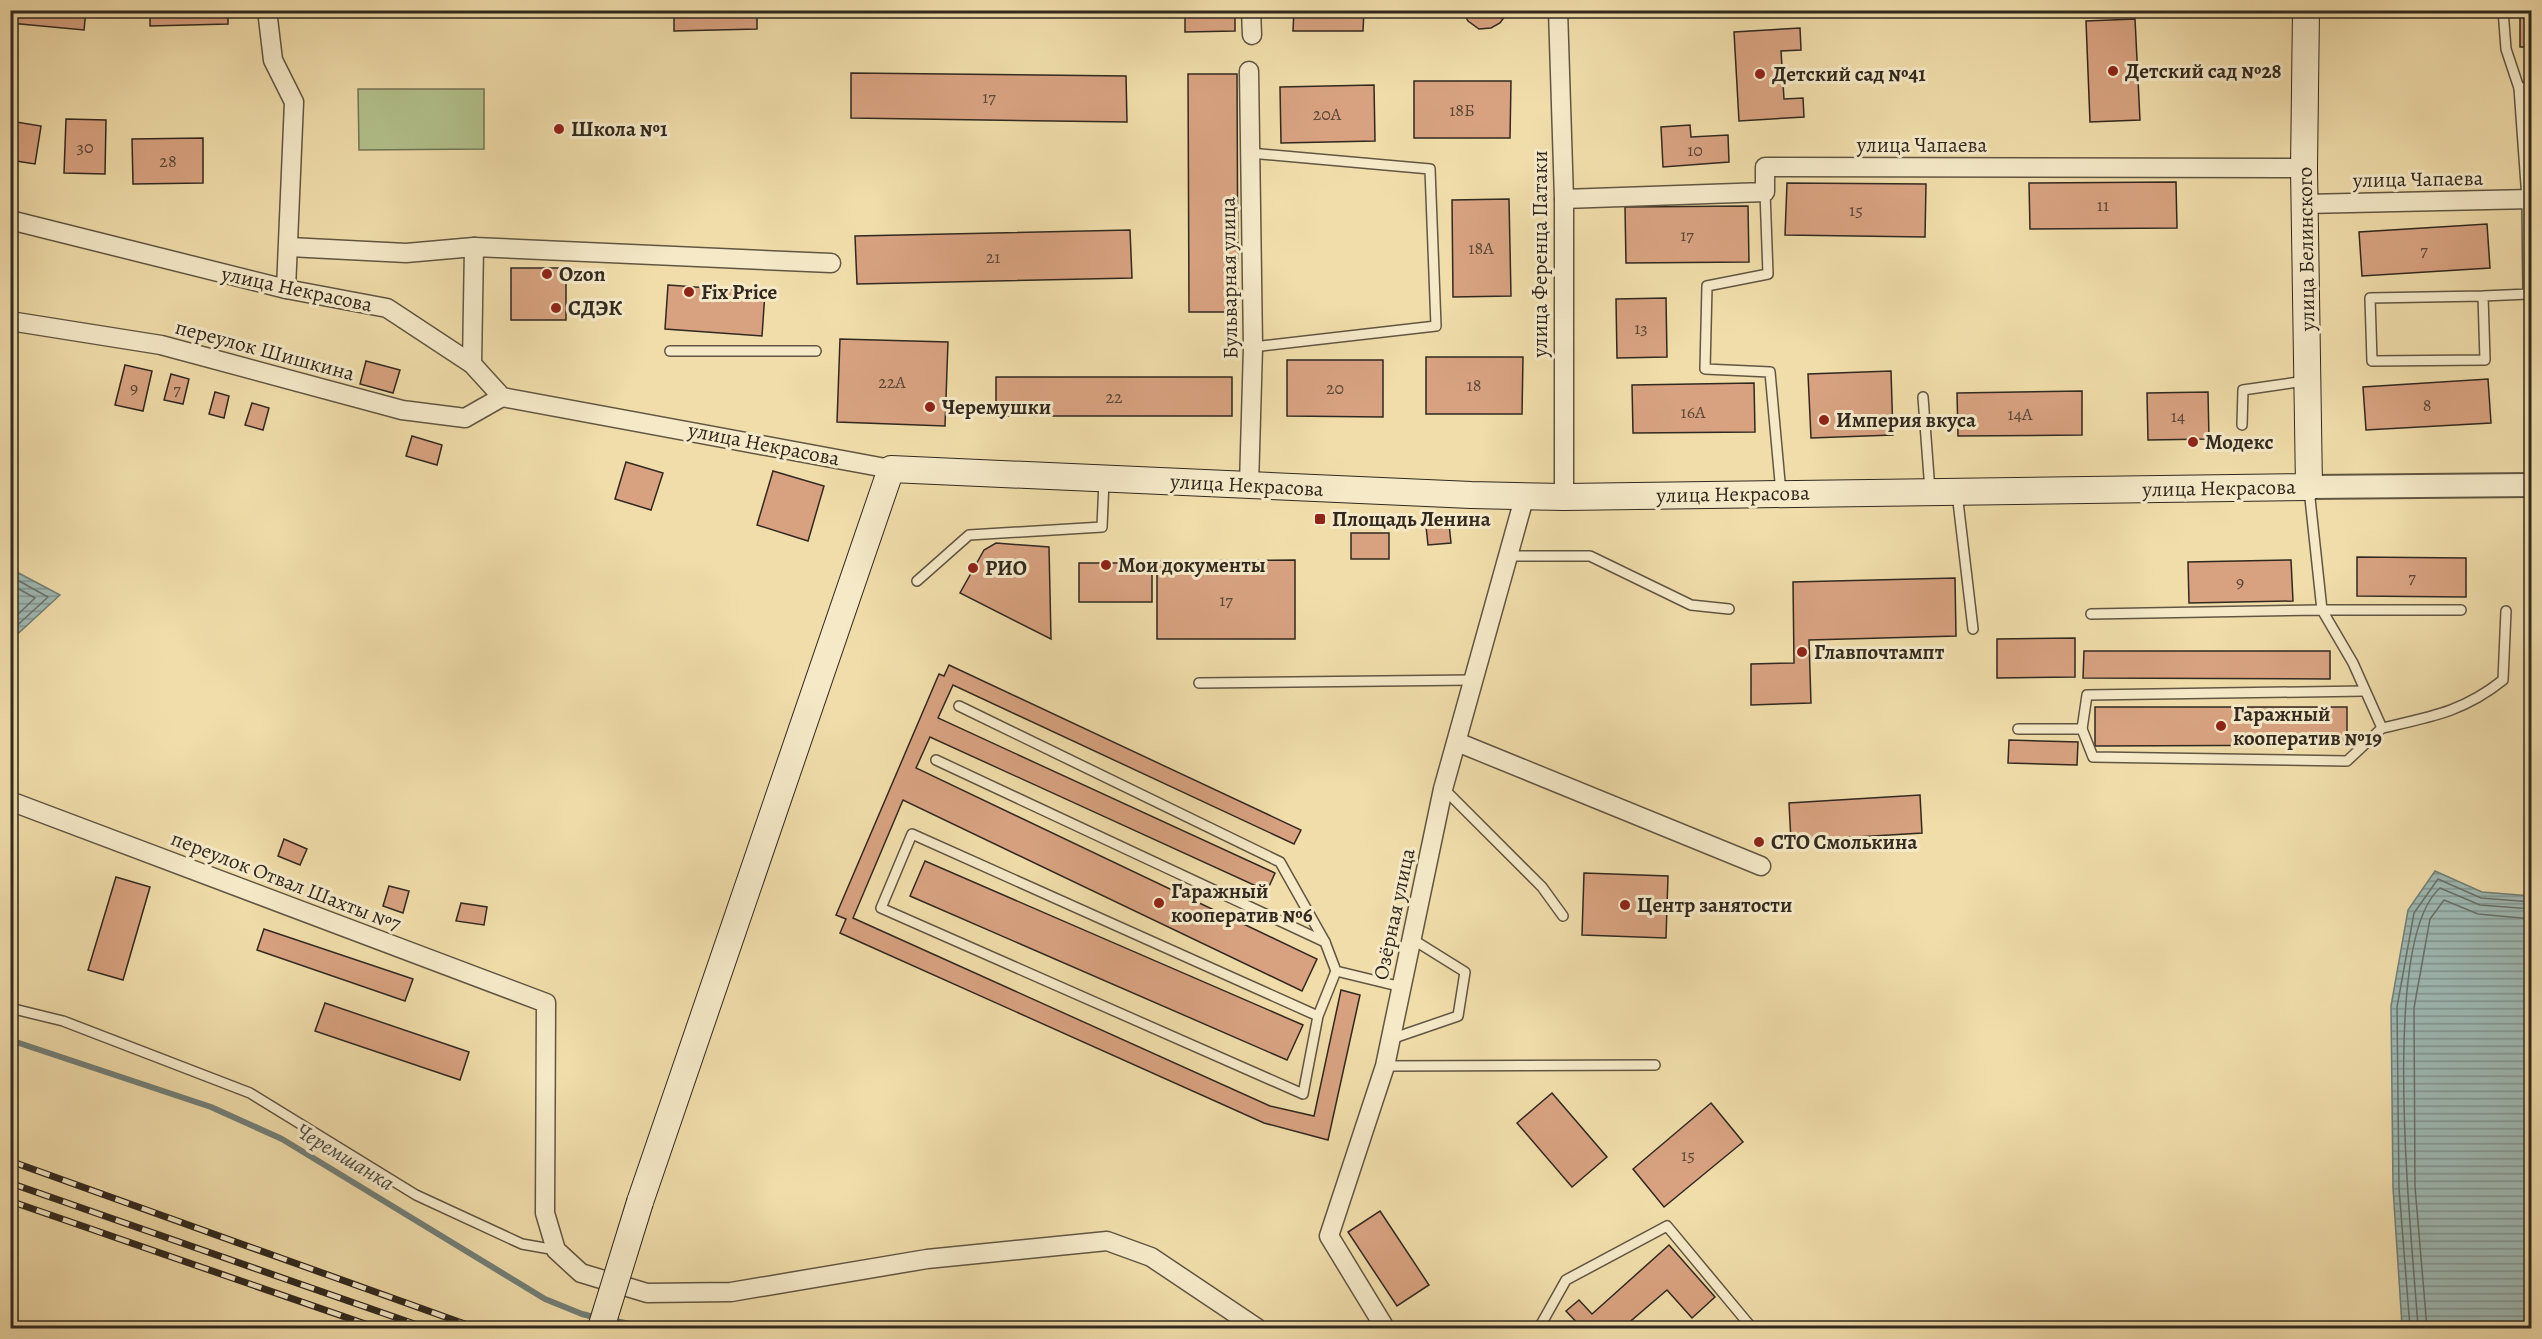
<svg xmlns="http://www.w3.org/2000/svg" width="2542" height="1339" font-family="Alegreya,serif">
	<defs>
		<pattern id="water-rules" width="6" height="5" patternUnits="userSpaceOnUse" patternTransform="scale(1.5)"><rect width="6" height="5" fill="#9eb9b4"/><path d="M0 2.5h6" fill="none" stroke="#819692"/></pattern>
	</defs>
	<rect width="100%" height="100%" fill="#f0ddaa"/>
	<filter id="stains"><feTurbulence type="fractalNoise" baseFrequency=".00333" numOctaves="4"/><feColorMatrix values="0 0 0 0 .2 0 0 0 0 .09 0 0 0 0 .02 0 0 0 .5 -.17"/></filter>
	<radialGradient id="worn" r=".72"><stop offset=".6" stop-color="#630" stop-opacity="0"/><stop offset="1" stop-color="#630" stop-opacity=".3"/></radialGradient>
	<path fill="#b3c28d" stroke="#727656" stroke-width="1.5" d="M358,89h126v60l-125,1z"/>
	<g fill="url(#water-rules)" stroke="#727f78" stroke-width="1.5">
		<path d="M11,569l49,26 -49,45z"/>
		<path d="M2435,871l47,21 49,4v432l-129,-3 -9,-137 -2,-182 17,-96z"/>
	</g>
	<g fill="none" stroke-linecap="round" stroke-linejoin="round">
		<g stroke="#68716a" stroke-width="1.5">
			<path d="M10,576l38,21 -38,35"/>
			<path d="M10,584l25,14 -25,24"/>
			<path d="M2410,1328l-11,-140 -2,-181 17,-94 24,-34 43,19 51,4"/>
			<path d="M2418,1328c-5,-83 -40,-386 22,-440l40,17 52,4"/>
			<path d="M2427,1328l-12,-141 -1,-179 16,-89 14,-19 34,14 54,5"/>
		</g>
		<g stroke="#727f78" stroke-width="6">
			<path d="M10,1040l201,67 71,32 263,160 37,15 16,4"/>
			<path d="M611,1320l37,8"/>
		</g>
	</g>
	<g fill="#d8a280" stroke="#31291f" stroke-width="1.5">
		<path d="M10,10h76l-2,20 -74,-7z"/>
		<path d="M150,10h78v14l-78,2z"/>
		<path d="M674,10h83v19l-83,2z"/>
		<path d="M1185,10h50v21l-50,1z"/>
		<path d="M1294,10h70l-1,21h-70z"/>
		<path d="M1462,10h45l1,2 -8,11 -9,5 -12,1 -11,-8z"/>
		<rect x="2520" y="10" width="12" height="37"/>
		<path d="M2135,19l5,101 -50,2 -4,-101z"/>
		<path d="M1800,28l1,22 -20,1 3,48 19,-1 1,19 -65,4 -5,-89z"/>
		<path d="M851,73l275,3 1,46 -276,-4z"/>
		<path d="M1188,74h49l1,238h-49z"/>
		<path d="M1414,81h97l-1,57h-96z"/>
		<path d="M1374,85l1,56 -94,2 -1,-56z"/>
		<path d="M66,119l40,1 -1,54 -41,-1z"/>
		<path d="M10,121l31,5 -6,38 -25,-4z"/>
		<path d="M1690,125l1,12 37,-2 1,27 -66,5 -2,-40z"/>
		<path d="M203,138v45l-70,1 -1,-45z"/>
		<path d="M2176,182l1,46 -147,1 -1,-46z"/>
		<path d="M1787,183l139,1 -1,53 -140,-2z"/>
		<path d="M1509,199l2,97 -58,1 -1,-97z"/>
		<path d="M1748,206l1,56 -123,1 -1,-56z"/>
		<path d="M2487,224l3,44 -128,8 -3,-44z"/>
		<path d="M1130,230l2,48 -275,6 -2,-48z"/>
		<rect x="511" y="268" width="55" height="52"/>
		<path d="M668,285l97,7 -3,44 -97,-7z"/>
		<path d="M1666,298l1,59 -50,1 -1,-59z"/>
		<path d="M10,336l6,1 -6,22z"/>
		<path d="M840,339l108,3 -3,84 -108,-4z"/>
		<path d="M1426,357h97l-1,57h-96z"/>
		<path d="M1287,360h96v57l-96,-1z"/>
		<path d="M366,361l34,9 -7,23 -33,-9z"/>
		<path d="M125,365l27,6 -9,40 -28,-6z"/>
		<path d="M1891,371l2,64 -82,3 -3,-64z"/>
		<path d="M171,374l18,5 -6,25 -19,-4z"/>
		<rect x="996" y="377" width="236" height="39"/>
		<path d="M2488,379l3,44 -125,7 -3,-43z"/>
		<path d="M1754,383l1,49 -122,1 -1,-48z"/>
		<path d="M2082,391v44l-124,1 -1,-43z"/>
		<path d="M215,392l14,4 -5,22 -15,-4z"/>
		<path d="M2208,392l1,47 -61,1 -1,-47z"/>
		<path d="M252,403l17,5 -6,22 -18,-5z"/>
		<path d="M412,436l30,9 -5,20 -31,-9z"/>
		<path d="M626,462l37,11 -12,37 -36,-11z"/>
		<path d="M773,471l51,15 -16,55 -51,-16z"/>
		<path d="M1449,524l2,19 -23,2 -2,-19z"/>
		<rect x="1351" y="533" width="38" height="26"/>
		<path d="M996,543l53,4 2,92 -91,-46 24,-43z"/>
		<path d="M2357,557l109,1v39l-109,-1z"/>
		<path d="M1295,560v79h-138v-78z"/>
		<path d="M2291,560l2,41 -104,2 -1,-41z"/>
		<rect x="1079" y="563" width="73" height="39"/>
		<path d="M1955,578l1,58 -147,4 2,63 -60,2v-41l43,-1 -1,-81z"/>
		<path d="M2075,638v39l-78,1v-39z"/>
		<path d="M2084,651h246v28l-247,-1z"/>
		<path d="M949,665l352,165 -7,14 -341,-159 -15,33 337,155 -8,18 -337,-154 -14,31 401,191 -15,32 -399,-191 -50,118 417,188 44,10 27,-126 19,5 -32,145 -64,-17 -424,-190 6,-14 -10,-4 103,-241 5,2z"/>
		<path d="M2095,707h252v38l-252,1z"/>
		<path d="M2009,740l69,2 -1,23 -69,-2z"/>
		<path d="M1920,795l2,38 -131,8 -2,-38z"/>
		<path d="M284,839l23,10 -7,16 -22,-9z"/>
		<path d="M925,861l378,164 -16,35 -377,-164z"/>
		<path d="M1584,873l84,3 -2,62 -84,-3z"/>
		<path d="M116,877l34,10 -27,93 -35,-10z"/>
		<path d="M389,886l20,5 -6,22 -20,-7z"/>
		<path d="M461,903l26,4 -3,18 -28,-4z"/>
		<path d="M264,929l149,50 -8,22 -148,-51z"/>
		<path d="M325,1003l144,49 -9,28 -145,-49z"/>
		<path d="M1552,1093l55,64 -35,30 -55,-64z"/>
		<path d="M1711,1103l32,39 -79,65 -31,-38z"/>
		<path d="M1380,1211l49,74 -32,21 -49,-74z"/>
		<path d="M1669,1245l46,52 -23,21 -25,-28 -42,36 3,2h-46l-16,-17 13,-11 13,14z"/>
	</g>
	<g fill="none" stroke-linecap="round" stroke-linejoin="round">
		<defs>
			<g id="service">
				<path d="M2519,88l13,-1"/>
				<path d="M1250,153l180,16 6,157 -183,21"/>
				<path d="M1765,192l3,82 -61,12 -2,83 65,3 11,121"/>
				<path d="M2483,296l-113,2 2,63 113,-1 -2,-64 45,-2 -1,-95 -8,-111 -13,-39 -3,-39"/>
				<path d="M670,351h146"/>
				<path d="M1923,397l7,94"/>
				<path d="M2242,425l1,-35 62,-9"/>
				<path d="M2309,489l13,121h139"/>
				<path d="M1957,493l16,136"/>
				<path d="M1507,556h83l101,49 38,4"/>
				<path d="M917,581l52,-46 133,-8 2,-46"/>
				<path d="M2091,614l231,-4 31,53 29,65c48,-11 81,-16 121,-48l3,-69"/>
				<path d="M1199,683l274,-3"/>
				<path d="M2365,691l-278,4 -5,34 11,28 254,4 35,-33"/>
				<path d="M959,706l321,156 45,80"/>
				<path d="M2018,729h64"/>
				<path d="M936,760l389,182 11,29 66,16"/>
				<path d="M1444,789l98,98 21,29"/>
				<path d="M10,1008l53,13 187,72 166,102 106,49 34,6"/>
				<path d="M1318,1016l-406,-182 -31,74 422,186 15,-78 18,-45"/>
				<path d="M1391,1039l67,-23 7,-44 -53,-33"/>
				<path d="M1385,1066l270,-1"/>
				<path d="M1539,1328l27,-48 101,-54 85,102"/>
			</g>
			<g id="minor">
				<path d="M267,10l6,50 21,42 -8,187"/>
				<path d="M1251,10l1,25"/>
				<path d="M1558,10l6,189v298"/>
				<path d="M1564,199l201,-7v-25l539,1"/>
				<path d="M2305,204l227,-5"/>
				<path d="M10,220l276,69 101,19 85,56 30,33 389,72"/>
				<path d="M289,247l117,6 68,-6"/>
				<path d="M10,321l151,24 241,65 63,8 37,-21"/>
				<path d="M472,364l2,-117 357,16"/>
				<path d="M1249,485l4,-138 -4,-276"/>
				<path d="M1457,742l304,124"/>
				<path d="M10,801l536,202 -1,210 11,37 25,23 66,20 84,-1 196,-33 180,-18 44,16 106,71"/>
				<path d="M1385,1328l-56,-92 56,-170 58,-277 82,-294"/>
			</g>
			<path id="tertiary" d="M2309,487l223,-2"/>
			<path id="secondary" d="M640,1202l251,-733 580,26 93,2 745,-10 -5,-319 2,-158"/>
		</defs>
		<use href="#service" stroke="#615642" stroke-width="12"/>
		<use href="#minor" stroke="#615642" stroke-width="21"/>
		<use href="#tertiary" stroke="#615642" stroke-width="26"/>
		<use href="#secondary" stroke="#31291f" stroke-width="28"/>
		<use href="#service" stroke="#f5e9c8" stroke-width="9"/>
		<use href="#minor" stroke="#f5e9c8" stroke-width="18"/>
		<use href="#tertiary" stroke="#f5e9c8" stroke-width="22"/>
		<use href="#secondary" stroke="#f5e9c8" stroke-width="26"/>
		<defs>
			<g id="rail">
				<path d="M10,1161l466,167"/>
				<path d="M10,1183l416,145"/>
				<path d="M10,1201l367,127"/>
			</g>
		</defs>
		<use href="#rail" stroke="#31291f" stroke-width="7"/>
		<use href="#rail" stroke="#f5e9c8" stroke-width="4.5" stroke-dasharray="14" stroke-linecap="butt"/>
		<defs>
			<path id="secondary-bridge" d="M601,1328l39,-126"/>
		</defs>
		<use href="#secondary-bridge" stroke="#31291f" stroke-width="28" stroke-linecap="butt"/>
		<use href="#secondary-bridge" stroke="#f5e9c8" stroke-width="26"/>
	</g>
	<g fill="#8f2418" stroke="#f5e9c8" stroke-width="2">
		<circle cx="2113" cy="71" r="6"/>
		<circle cx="1760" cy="74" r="6"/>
		<circle cx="559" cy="129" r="6"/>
		<circle cx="547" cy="274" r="6"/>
		<circle cx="689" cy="292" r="6"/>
		<circle cx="556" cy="308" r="6"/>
		<circle cx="930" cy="407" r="6"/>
		<circle cx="1824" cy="420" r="6"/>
		<circle cx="2193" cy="442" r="6"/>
		<rect x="1314" y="513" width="12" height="12" rx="3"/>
		<circle cx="1106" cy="565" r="6"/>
		<circle cx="973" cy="568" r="6"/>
		<circle cx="1802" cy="652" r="6"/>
		<circle cx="2221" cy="726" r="6"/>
		<circle cx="1759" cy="842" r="6"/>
		<circle cx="1159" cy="903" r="6"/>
		<circle cx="1625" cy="905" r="6"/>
	</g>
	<g text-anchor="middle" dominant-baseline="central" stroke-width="6" stroke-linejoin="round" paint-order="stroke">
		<g font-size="18" fill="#5b4737">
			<text x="989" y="97">17</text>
			<text x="1462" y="110">18Б</text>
			<text x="1327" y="114">20А</text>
			<text x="85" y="147">30</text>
			<text x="1695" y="150">10</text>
			<text x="168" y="161">28</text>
			<text x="2103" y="205">11</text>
			<text x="1856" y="210">15</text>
			<text x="1687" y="235">17</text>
			<text x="1481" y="248">18А</text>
			<text x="2424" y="250">7</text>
			<text x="993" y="257">21</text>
			<text x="1641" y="328">13</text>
			<text x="892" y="382">22А</text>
			<text x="1474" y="385">18</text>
			<text x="134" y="388">9</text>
			<text x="1335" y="388">20</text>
			<text x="177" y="389">7</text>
			<text x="1114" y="397">22</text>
			<text x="2427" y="405">8</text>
			<text x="1693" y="412">16А</text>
			<text x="2020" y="414">14А</text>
			<text x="2178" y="416">14</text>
			<text x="2412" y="577">7</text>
			<text x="2240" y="582">9</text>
			<text x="1226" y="600">17</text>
			<text x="1688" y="1155">15</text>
		</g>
		<g font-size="21" font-weight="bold" fill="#31291f" stroke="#f5e9c8" text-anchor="start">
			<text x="2125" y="71">Детский сад №28</text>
			<text x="1772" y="74">Детский сад №41</text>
			<text x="571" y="129">Школа №1</text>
			<text x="559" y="274">Ozon</text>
			<text x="701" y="292">Fix Price</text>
			<text x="568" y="308">СДЭК</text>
			<text x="942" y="407">Черемушки</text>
			<text x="1836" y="420">Империя вкуса</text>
			<text x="2205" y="442">Модекс</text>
			<text x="1332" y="519">Площадь Ленина</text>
			<text x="1118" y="565">Мои документы</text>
			<text x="985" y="568">РИО</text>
			<text x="1814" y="652">Главпочтампт</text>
			<text x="2233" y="714">Гаражный<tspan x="2233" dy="24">кооператив №19</tspan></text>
			<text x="1771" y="842">СТО Смолькина</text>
			<text x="1171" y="891">Гаражный<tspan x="1171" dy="24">кооператив №6</tspan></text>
			<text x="1637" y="905">Центр занятости</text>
		</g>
		<g font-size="21" fill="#31291f" stroke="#f5e9c8">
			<text x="1922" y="145">улица Чапаева</text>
			<text transform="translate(2418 179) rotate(-1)">улица Чапаева</text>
			<text transform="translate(2306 249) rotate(-91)">улица Белинского</text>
			<text transform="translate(1540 254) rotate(-90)">улица Ференца Патаки</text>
			<text transform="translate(1229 278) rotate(-91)">Бульварная улица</text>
			<text transform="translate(297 289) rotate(12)">улица Некрасова</text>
			<text transform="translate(265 350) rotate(15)">переулок Шишкина</text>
			<text transform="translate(764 444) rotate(11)">улица Некрасова</text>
			<text transform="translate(1247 485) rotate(3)">улица Некрасова</text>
			<text transform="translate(2219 488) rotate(-1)">улица Некрасова</text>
			<text transform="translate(1733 494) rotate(-1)">улица Некрасова</text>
			<text transform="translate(286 881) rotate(21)">переулок Отвал Шахты №7</text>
			<text transform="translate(1394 914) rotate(-78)">Озёрная улица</text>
		</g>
		<g font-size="22" font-style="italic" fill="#4c4d44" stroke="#f5e9c8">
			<text transform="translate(345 1157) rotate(31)">Черемшанка</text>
		</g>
	</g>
	<rect width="2542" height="1339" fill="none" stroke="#f0ddaa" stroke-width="36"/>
	<rect x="12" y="12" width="2518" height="1315" fill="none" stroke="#31291f" stroke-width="3"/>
	<rect x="18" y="18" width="2506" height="1303" fill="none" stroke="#31291f" stroke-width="1.5"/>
	<rect width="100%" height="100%" filter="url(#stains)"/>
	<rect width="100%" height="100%" fill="url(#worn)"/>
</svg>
